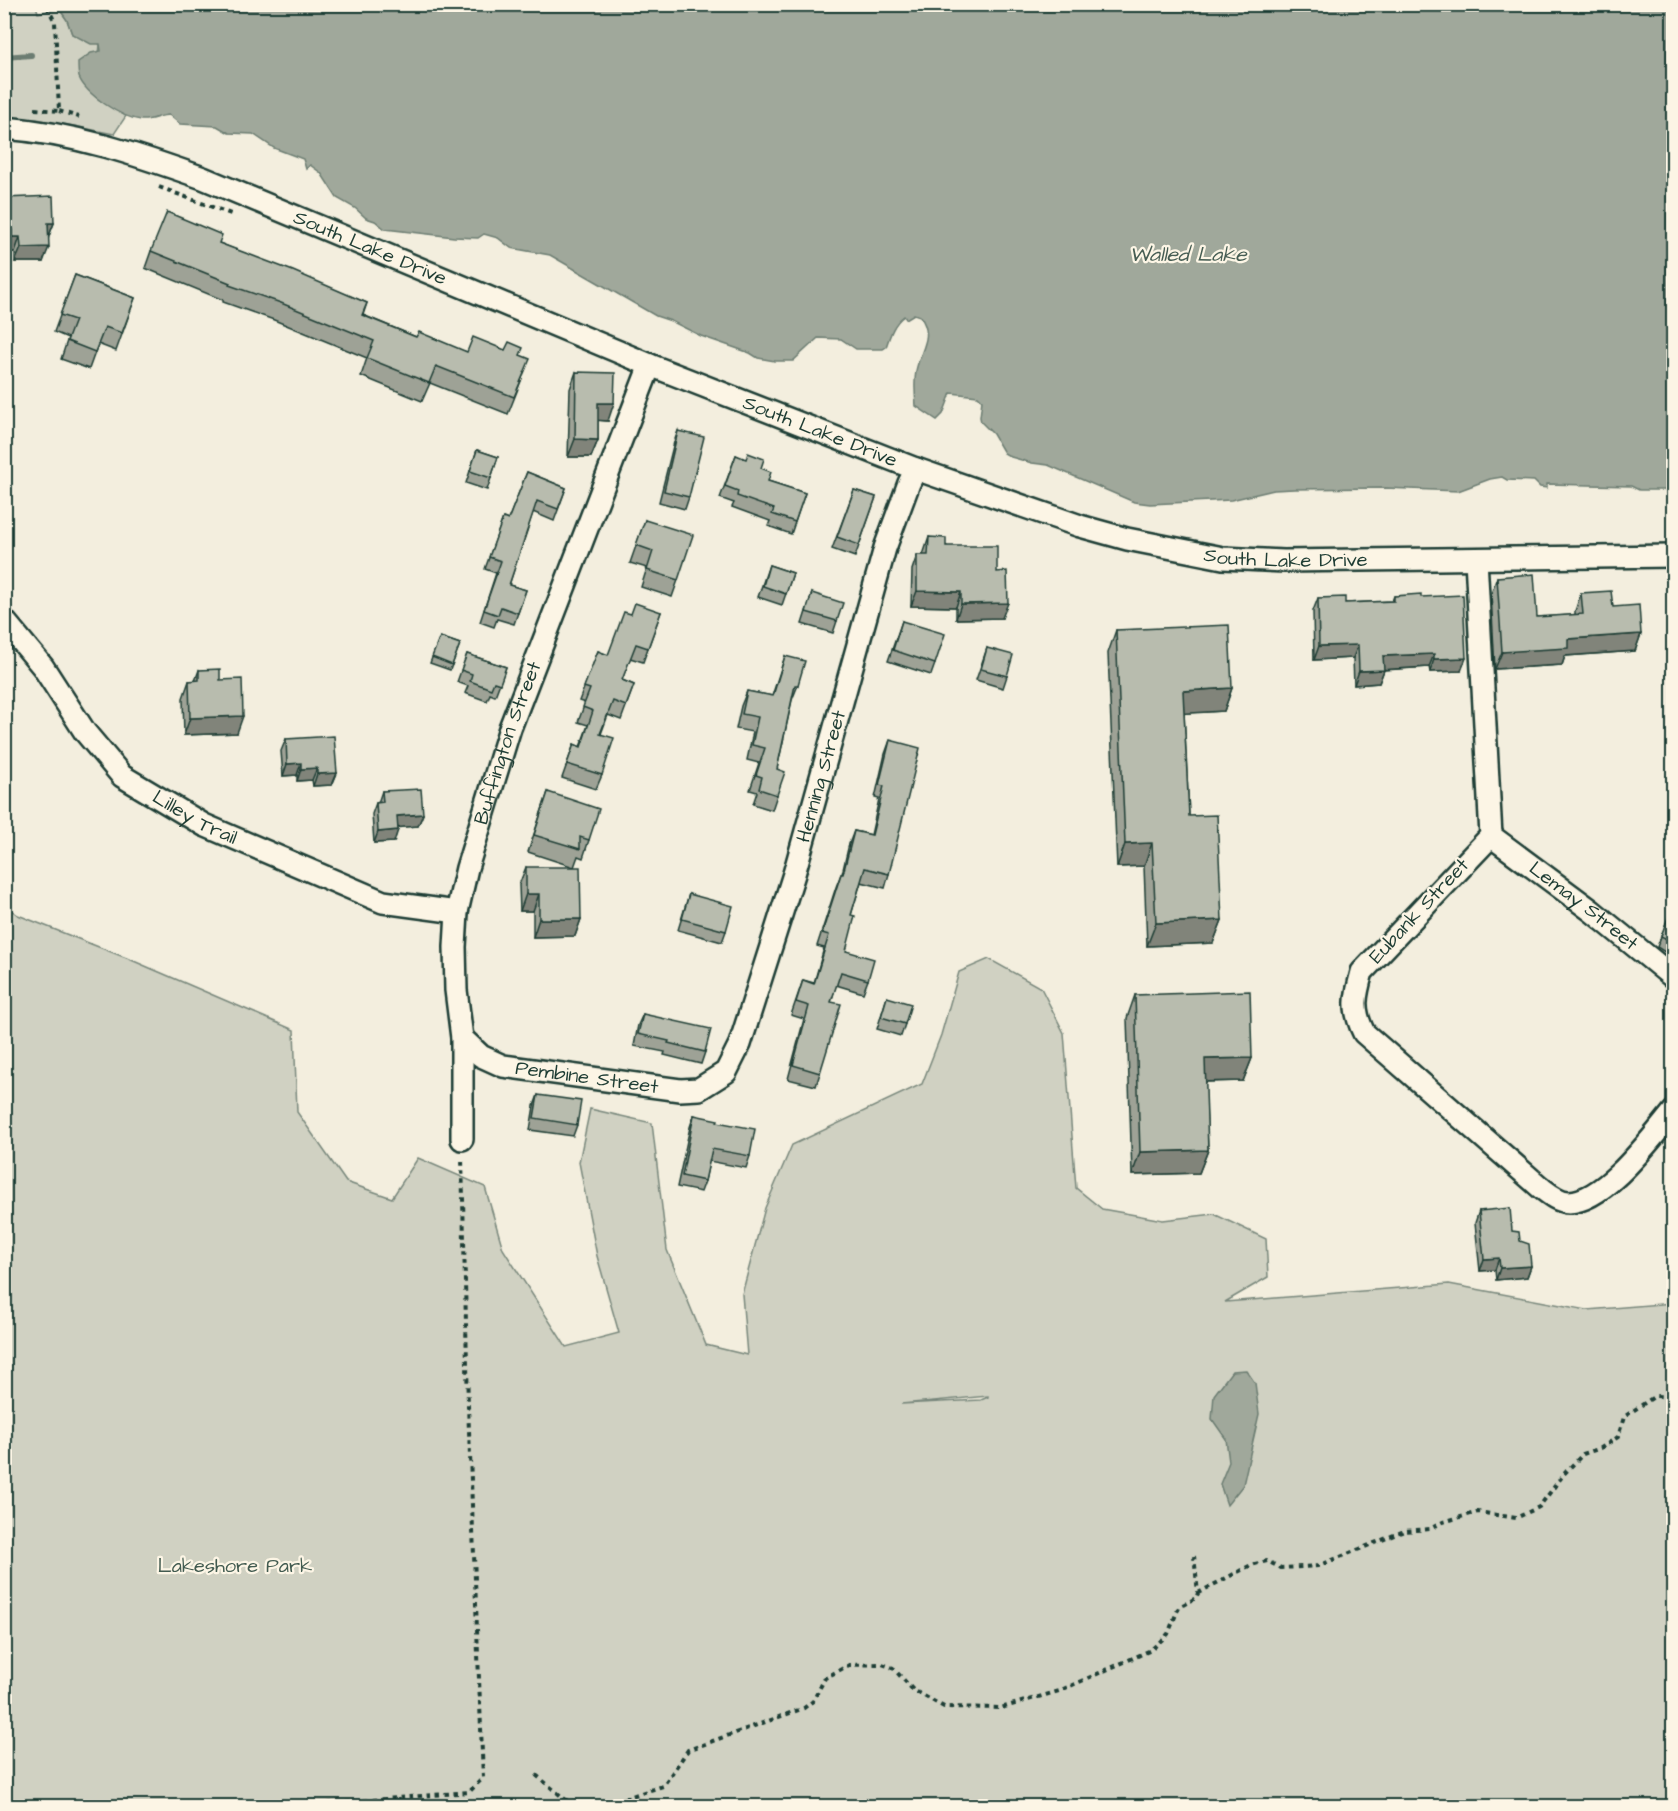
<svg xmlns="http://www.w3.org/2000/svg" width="1678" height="1811" font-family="'Architects Daughter',sans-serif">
	<rect width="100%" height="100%" fill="#f3eede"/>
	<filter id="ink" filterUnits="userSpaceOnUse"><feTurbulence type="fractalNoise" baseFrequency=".0167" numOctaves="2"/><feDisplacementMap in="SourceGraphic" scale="12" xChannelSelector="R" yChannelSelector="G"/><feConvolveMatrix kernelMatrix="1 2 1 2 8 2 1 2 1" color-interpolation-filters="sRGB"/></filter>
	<g filter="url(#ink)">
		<g fill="#d0d1c2" stroke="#78877b" stroke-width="1.5" fill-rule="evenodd">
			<path d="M4,5h32l2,8 21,-4 8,11 5,14 28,10 -5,52 31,20 -12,18 -77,-15 -32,-2z"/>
			<path d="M4,905l14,10 111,44 165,71 3,82 49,70 46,16 26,-40 67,29 18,62 63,98 53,-14 -22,-77 -18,-94 11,-53 62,14 15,127 39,95 41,10 -5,-61 23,-86 27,-63 130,-61 19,-49 18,-63 30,-13 52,29 23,45 12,155 26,21 61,11 51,-6 52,25 2,38 -43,25 224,-18 138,26 86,-7v503h-1668zM988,1397l-7,3 -80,4 87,-8z"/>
		</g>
		<g fill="#a0a89b" stroke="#6c7d72" stroke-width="1.5">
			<path d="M57,5h1616v485h-34l-8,-4 -84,-2v4l-7,-1 -6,-6 -27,-1 -5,-3 -12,2 -32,12 -73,-3 -91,1 -20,1 -43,10 -81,4 -16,-2 -86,-37 -16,-2 -21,-6 -7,-4 -11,-19 -12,-12 -1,-5 2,-17 -4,-4 -27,-3 -8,21 -6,6 -21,-14c-1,-11 -2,-24 0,-35 4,-22 19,-34 4,-55l-6,-2 -8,5 -2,-3c-10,7 -14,19 -18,31l-3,2h-27l-15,-10 -23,-1 -25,23h-18l-17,-3 -8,-5 -49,-17 -30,-15 -15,-5 -106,-61 -39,-7 -13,-10 -14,-4 -6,4 -24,-1 -69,-8 -10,-8 -9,-3 -11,-10 -18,-10 -16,-25 -11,-8 -4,4 -3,-10 -29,-11 -21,-14 -24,-1 -12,-7 -37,-2 -11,-9c-9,0 -18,6 -28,5 -19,-2 -55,-25 -62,-43 -1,-5 -1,-10 -1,-15l13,-9 10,-2 -1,-7h-9l-19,-10 -5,-14z"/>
			<path d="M1246,1370l9,13 4,31 -16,71 -16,20 -7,-21 9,-22 -3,-23 -14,-20 2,-24 18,-24z"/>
		</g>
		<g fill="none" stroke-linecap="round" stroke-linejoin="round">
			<path stroke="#6c7d72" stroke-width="6" d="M4,57l27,-2"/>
			<defs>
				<g id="minor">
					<path id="s1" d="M4,128c70,5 134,27 199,50l447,187 266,104 164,57 47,13 96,19 61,3 390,-5"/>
					<path d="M1476,559l15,277 -129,136c-7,25 -10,37 2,61l176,154c8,6 18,15 29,15 37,-1 83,-65 105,-91"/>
					<path id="s2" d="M4,620l39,47 42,65 37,44 82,49 179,77 74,10"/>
					<path id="s3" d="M1491,836l101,75 82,67"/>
					<path id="s4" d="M462,1038l19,18 22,10 177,24 19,-1 27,-17 14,-28 54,-170 91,-326 24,-65 7,-14"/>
					<path id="s5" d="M462,1139v-101l-6,-48 -1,-43 2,-35 10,-44 43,-140 140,-363"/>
				</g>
			</defs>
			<use href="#minor" stroke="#1f3d34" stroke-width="26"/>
			<g stroke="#1f3d34" stroke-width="4" stroke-dasharray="4.5 4.5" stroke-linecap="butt">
				<path d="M35,109l24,2 -4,-89 -9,-18"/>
				<path d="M59,111l20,6"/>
				<path d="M159,187l72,27"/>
				<path d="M1198,1593l53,-28 16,-4 14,7 37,-2 86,-35 26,-2 13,-7 35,-10 38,6 23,-11 25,-33 19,-20 18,-6 17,-11 6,-20 31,-21 19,1"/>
				<path d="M536,1775l30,25 34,6 63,-20 25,-36 116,-42 9,-7 12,-23 24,-13 33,-1 11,4 20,22 31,17 57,1 58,-17 92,-41 17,-16 11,-27 17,-9 2,-5 -4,-37"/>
				<path d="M301,1806l168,-14 14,-14 -15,-372 -6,-248"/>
			</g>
			<use href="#minor" stroke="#fcf5e5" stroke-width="21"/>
		</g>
		<g fill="#9ea296" stroke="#1f3d34" stroke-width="1.5">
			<path d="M4,198l50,25 -5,13 -6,26h-28v-10h-9z"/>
			<path d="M219,243l148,60 -4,12 53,22 51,15 38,-2 15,5 3,21 -15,38 -78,-31 -8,18 -61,-25 6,-18 -93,-38 -51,-18v-2l-78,-32 6,-17z"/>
			<path d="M75,275l60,23 -19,53 -18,-7 -9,25 -28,-10 7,-21 -14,-6z"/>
			<path d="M576,372l32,49 -10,-1v20l-7,17h-23l2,-68z"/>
			<path d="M678,431l11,66 -4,12 -26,-7 15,-60z"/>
			<path d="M477,450l21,7 -11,33 -21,-7z"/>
			<path d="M736,455l25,13 7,13 37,12 -14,41 -23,-8 2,-5 -38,-14 2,-4 -14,-5z"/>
			<path d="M527,472l39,16 -12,33 -21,-9 -24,73 17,5 -12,34 -17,-5 -3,8 -14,-5 16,-49 -11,-4 18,-51 5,2z"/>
			<path d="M854,490l22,7 -21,60 -23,-8z"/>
			<path d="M645,520l33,60 -6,17 -31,-10 6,-19 -17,-5z"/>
			<path d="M929,537l68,35 5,46 -46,1v-12l-45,-1 1,-36 5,-15h6z"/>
			<path d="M769,565l24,8 -11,32 -24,-8z"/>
			<path d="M1497,577l40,40 38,-2v-4l6,-18 32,14 28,27 -6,17 -70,5 -3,9 -67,4 -4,-75z"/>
			<path d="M812,593l25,28 -4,12 -31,-9z"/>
			<path d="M1394,596l27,1 40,74 -31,1 -1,-5 -45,3 -5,13 -25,2 -1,-27 -39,2 -1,-49 5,-13 27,5 47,-2z"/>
			<path d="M1674,609v47h-4l-2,-32z"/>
			<path d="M661,612l-18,50 -13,-4 -8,22 12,5 -13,35 -13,-5 -7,19 1,41 -6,14 -34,-11 12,-34 6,3 8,-22 -10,-3 7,-19 -6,-2 19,-50 10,4 23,-41z"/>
			<path d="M902,621l33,43 -4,11 -43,-14z"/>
			<path d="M1116,630l116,58 -8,23 -40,2 5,103 33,104 -9,23 -66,3 -3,-80 -27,1 -9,-214z"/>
			<path d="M440,637l20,7 -10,26 -20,-7z"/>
			<path d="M987,648l20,28 -4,12 -27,-8z"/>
			<path d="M467,654l39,13 -11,29 -5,-2 -3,7 -22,-8 3,-7 -11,-4z"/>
			<path d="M785,656l13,29 -6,15 -15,69v26l-5,15 -19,-6 4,-12 -7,-2 9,-27 -12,-3 6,-28 -17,-3 5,-23 6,-15 25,5z"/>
			<path d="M199,670l38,63 -53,2 -1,-37 6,-17h6z"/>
			<path d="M286,739l51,34 -5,12 -19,1 -1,-6 -15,1v-6l-14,1 -2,-25z"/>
			<path d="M890,740l-1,134 -4,14 -24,-6 -10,33 -5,36 22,29 -5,13 -27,-8 -5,17 -11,71 -4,13 -28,-7 16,-60 -13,-4 12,-35 11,3 10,-35 -7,-2 19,-59 5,-13h1l7,-30 5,-13 17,4 8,-36 -4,-1 10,-44z"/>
			<path d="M382,791l41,23 -5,12 -20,1 -4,15 -20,1 -2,-29 4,-11h2z"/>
			<path d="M548,792l41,48 -6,18 -5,-2 -4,11 -46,-15z"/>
			<path d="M526,867l55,52 -6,17 -42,1v-26h-13l-1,-26z"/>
			<path d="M689,894l37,37 -4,11 -44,-12z"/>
			<path d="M1674,910v48l-17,-11 11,-29h1z"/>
			<path d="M1135,995l117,63 -9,23 -38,1 3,68 -9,23 -67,2 -5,-157z"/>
			<path d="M887,997l18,27 -4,12 -24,-7z"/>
			<path d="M643,1014l62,38 -4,12 -37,-9 1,-3 -31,-6 4,-21z"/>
			<path d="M538,1095l39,30 -4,11 -43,-6 4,-24z"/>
			<path d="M694,1115l23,7 33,34 -4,12 -37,-7 -4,20 -4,11 -24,-5 13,-60z"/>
			<path d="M1479,1211l33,20 8,10 11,25 -4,11 -31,3 -1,-10 -15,1 -5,-48z"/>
		</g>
		<g fill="#81847a" stroke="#1f3d34" stroke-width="1.5">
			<path d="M48,223h6l-6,15z"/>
			<path d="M4,230h8l-6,15h-2z"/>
			<path d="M12,237h8l-5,15h-9z"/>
			<path d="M49,247l-6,15h-28l6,-14z"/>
			<path d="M598,403h16l-6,18 -16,-1z"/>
			<path d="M575,439l23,1 -7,17h-23z"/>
			<path d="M917,591l44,1 -5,15 -45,-1z"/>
			<path d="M1008,603l-6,15 -46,1 5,-15z"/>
			<path d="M1641,634l-6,17 -70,5 -3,9 -67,4 7,-17 66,-13z"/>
			<path d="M1358,645l-5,13 -39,2 5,-14z"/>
			<path d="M1674,646v10h-4z"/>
			<path d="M1434,654l-5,13 -51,3 5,-14z"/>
			<path d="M1466,658l-5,13 -31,1 4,-13z"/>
			<path d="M1384,670l-5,13 -25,2 5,-14z"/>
			<path d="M1232,688l-8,23 -49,3 8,-23z"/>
			<path d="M243,716l-6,17 -53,2 6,-17z"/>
			<path d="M301,763l-4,12 -14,1 4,-12z"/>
			<path d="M317,768l-5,12 -15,1 4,-12z"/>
			<path d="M337,773l-5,12 -19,1 4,-12z"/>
			<path d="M423,814l-5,12 -25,2 4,-12z"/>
			<path d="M398,830l-4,12 -20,1 4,-11z"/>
			<path d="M1152,843l-8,23 -27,1 8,-23z"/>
			<path d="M526,894h13l-6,17h-13z"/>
			<path d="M539,919h42l-6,17 -42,1z"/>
			<path d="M1222,920l-9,23 -66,3 9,-23z"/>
			<path d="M1252,1058l-9,23 -47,1 9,-23z"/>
			<path d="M1208,1150l-9,23 -67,2 8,-23z"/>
			<path d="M1499,1258l-4,12 -15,1 4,-12z"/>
			<path d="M1531,1266l-4,11 -31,3 4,-12z"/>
		</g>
		<g fill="#b8bcae" stroke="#1f3d34" stroke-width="1.5">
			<path d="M53,196l1,27h-6l1,24 -28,1 -1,-11h-8v-7h-8v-32z"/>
			<path d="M167,212l55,23 -3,8 74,28 74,32 -5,12 54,22 3,-5 48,20 6,-15 32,13 4,-8 14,6 -3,7 10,4 -16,38 -78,-31 -7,17 -62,-25 7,-17 -93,-38 -52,-18 1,-2 -79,-32z"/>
			<path d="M75,275l60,23 -13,35 -17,-6 -10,25 -28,-11 8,-21 -15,-5z"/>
			<path d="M576,372l39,1 -1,30h-16v37l-23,-1z"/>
			<path d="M678,431l26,6 -15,60 -25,-6z"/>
			<path d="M477,450l21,7 -7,21 -21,-7z"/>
			<path d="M748,453l16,6 -3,9 10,4 -3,9 37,12 -10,29 -23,-8 2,-5 -37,-13 1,-5 -13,-5 11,-31 10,4z"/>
			<path d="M527,472l39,16 -8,21 -21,-8 -28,84 17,5 -8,23 -17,-6 -3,8 -14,-5 17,-49 -12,-4 14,-39 5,2z"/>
			<path d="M854,490l22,7 -17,48 -22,-8z"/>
			<path d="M645,520l48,15 -15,45 -31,-10 6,-19 -17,-6z"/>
			<path d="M929,537l17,1v8h51v26l10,-1 1,32 -47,1v-12l-44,-1v-36h11z"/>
			<path d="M769,565l24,8 -7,21 -23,-8z"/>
			<path d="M1534,574l3,43 46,-3 -2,-21 30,-2 2,16 26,-2 2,29 -73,5v9l-66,4 -5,-75z"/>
			<path d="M812,593l31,10 -6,18 -31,-9z"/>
			<path d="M1421,594v3l42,-2 3,63 -32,1v-5l-51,2 1,14 -25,1 -1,-26 -39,1 -1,-48 27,-1v6l49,-2v-5z"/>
			<path d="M635,603l26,9 -13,36 -12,-4 -14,36 12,5 -8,21 -13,-5 -13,33 14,4 -12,37 -35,-11 7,-20 7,3 12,-36 -10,-4 7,-18 -6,-2 14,-36 10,4 16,-43 7,2z"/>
			<path d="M902,621l43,13 -10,30 -42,-14z"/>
			<path d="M1229,625l3,63 -49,3 6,125 28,-1 5,105 -66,3 -4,-80 -27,1 -9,-214z"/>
			<path d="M440,637l20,7 -8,21 -20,-8z"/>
			<path d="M987,648l26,7 -6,21 -26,-7z"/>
			<path d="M467,654l39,13 -6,17 -6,-2 -3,7 -21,-8 2,-7 -11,-4z"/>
			<path d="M785,656l20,5 -7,24h-3l-18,84 8,3 -8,23 -18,-6 3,-12 -6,-2 9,-27 -13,-3 6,-28 -16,-3 5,-23 26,5z"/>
			<path d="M220,669v11l22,-1 1,37 -53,2 -1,-37 10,-1v-10z"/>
			<path d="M334,736l3,37 -20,1v-6l-16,1v-6l-14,1 -1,-25z"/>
			<path d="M890,740l30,8 -31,126 -24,-6 -14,47 4,1 -9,35 28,8 -6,21 -27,-8 -10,30 10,2 -21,69 -27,-8 16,-59 -13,-4 7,-22 11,4 15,-49 -7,-2 19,-59h2l11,-43 18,4 12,-49 -5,-1z"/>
			<path d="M421,789l2,25 -26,2 1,14 -20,2 -2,-29 7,-1 -1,-11z"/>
			<path d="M548,792l51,17 -10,31 -9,-3v12l-46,-14z"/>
			<path d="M526,867h54l1,52h-42v-25h-13z"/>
			<path d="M689,894l44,12 -7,25 -44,-12z"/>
			<path d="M1674,910v33l-13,-7 7,-18h1z"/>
			<path d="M1250,991l2,67 -47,1 3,91 -68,2 -5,-157z"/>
			<path d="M887,997l24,7 -6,20 -24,-7z"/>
			<path d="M643,1014l68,15 -6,23 -37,-9 1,-2 -31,-7z"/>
			<path d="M538,1095l43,6 -4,24 -43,-7z"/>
			<path d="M694,1115l24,5 -1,2 38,7 -5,27 -38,-7 -7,32 -23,-5z"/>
			<path d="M1510,1208l2,23 7,1 1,9 9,3 2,22 -31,2 -1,-10 -15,1 -5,-48z"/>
		</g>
	</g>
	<g text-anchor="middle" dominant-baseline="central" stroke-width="4.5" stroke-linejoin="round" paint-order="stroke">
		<g font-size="20" fill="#1f3d34" stroke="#fcf5e5">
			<text stroke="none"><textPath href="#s1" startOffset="387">South Lake Drive</textPath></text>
			<text stroke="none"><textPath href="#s1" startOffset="873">South Lake Drive</textPath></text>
			<text stroke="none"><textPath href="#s1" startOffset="1359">South Lake Drive</textPath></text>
			<text stroke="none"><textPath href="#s5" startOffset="404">Buffington Street</textPath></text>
			<text stroke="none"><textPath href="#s4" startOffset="591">Henning Street</textPath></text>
			<text stroke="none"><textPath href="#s2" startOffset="280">Lilley Trail</textPath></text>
			<text stroke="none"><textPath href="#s3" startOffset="116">Lemay Street</textPath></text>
			<text transform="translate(1419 911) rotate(-47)">Eubank Street</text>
			<text stroke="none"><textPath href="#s4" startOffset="135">Pembine Street</textPath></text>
		</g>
		<g font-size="20" fill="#425b50" stroke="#fcf5e5">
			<text x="235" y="1566">Lakeshore Park</text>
		</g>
		<g font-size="21" font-style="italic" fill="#465d53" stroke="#fcf5e5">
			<text x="1188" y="254">Walled Lake</text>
		</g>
	</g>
	<rect width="1678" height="1811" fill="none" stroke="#fcf5e5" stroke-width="24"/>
	<rect x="12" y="12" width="1654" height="1787" fill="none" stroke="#1f3d34" stroke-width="2" filter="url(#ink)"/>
</svg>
